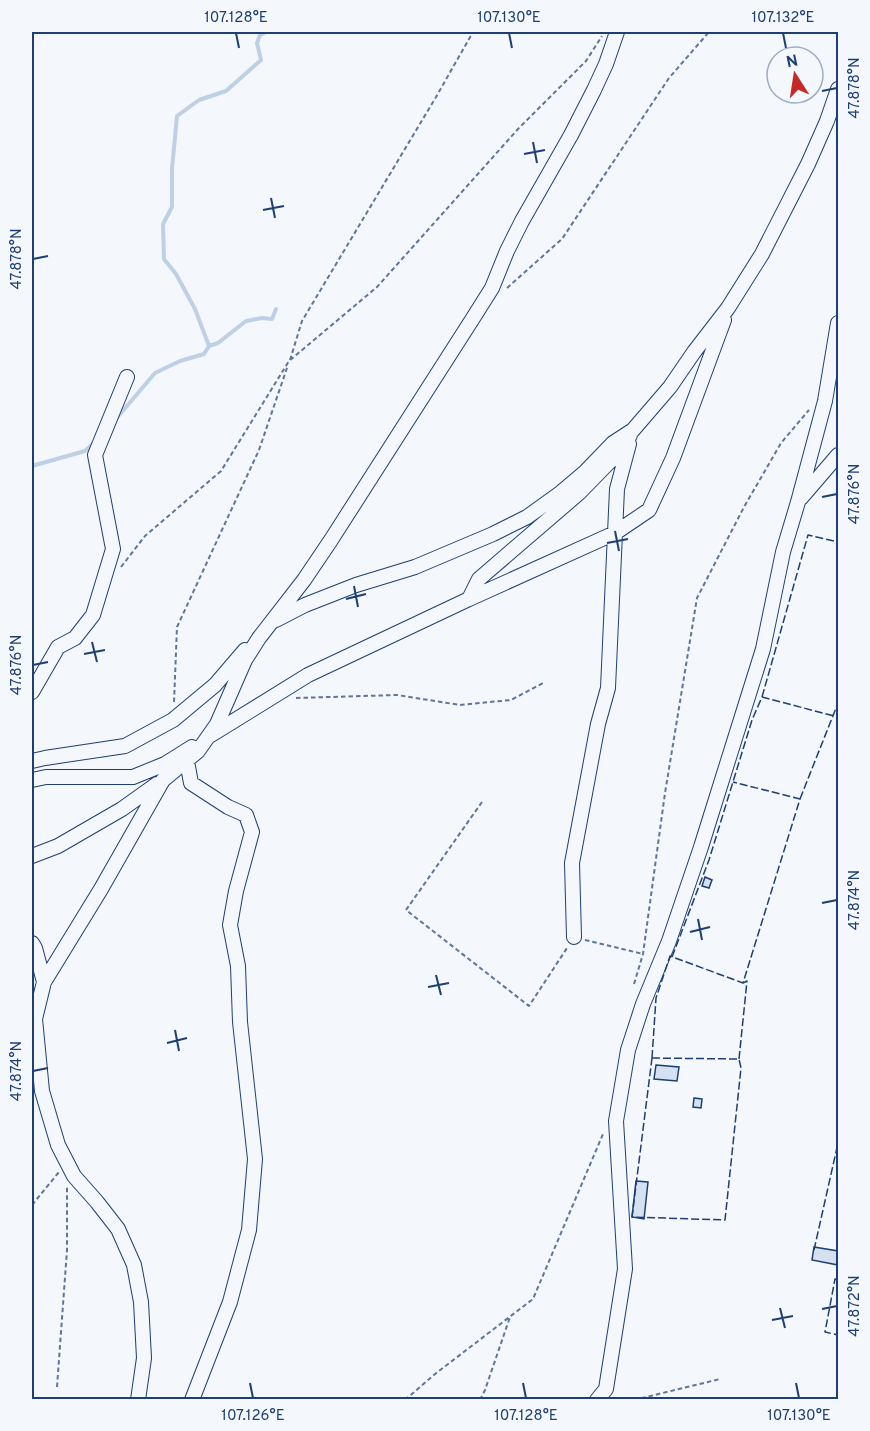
<svg xmlns="http://www.w3.org/2000/svg" width="870" height="1431" viewBox="0 0 870 1431" font-family="Overpass,sans-serif">
  <style>
    .lines { fill: none; stroke-linecap: round; stroke-linejoin: round }
    .stream { stroke: #bed0e5; stroke-width: 4 }
    .building { fill: #d5e0f0; stroke: #1d3f73; stroke-width: 1.5 }
    .minor-casing { stroke: #1d3f73; stroke-width: 16 }
    .path { stroke: #5e769c; stroke-width: 2; stroke-dasharray: 4.5 3; stroke-linecap: butt }
    .minor { stroke: #f4f7fb; stroke-width: 14 }
    .fence { stroke: #1d3f73; stroke-width: 1.5; stroke-dasharray: 8 3; stroke-linecap: butt }
    .ticks { fill: none; stroke: #1d3f73; stroke-width: 2 }
    .neatline { fill: none; stroke: #1d3f73; stroke-width: 2 }
    .ticks-label { font-size: 15px; text-anchor: middle; fill: #1d3f73 }
  </style>
  <rect width="100%" height="100%" fill="#f4f7fb"/>
  <g class="lines">
    <!-- stream -->
    <path class="stream" d="M209,346L218,343L246,321L262,318L272,319L276,309
      M115,420L155,373L180,361L204,354L209,346L195,309L176,274L164,259L163,224L172,207V169L177,116L199,100L226,91L261,60L257,43L260,35L266,32
      M32,466L85,451L96,441"/>
  </g>
  <!-- building -->
  <path class="building" d="M705,877L712,880L709,888L702,886Z
    M656,1065L679,1067L677,1081L654,1079Z
    M694,1098L702,1099L701,1108L693,1107Z
    M636,1181L648,1182L644,1219L632,1217Z
    M814,1247L838,1251V1265L812,1260Z"/>
  <g class="lines">
    <defs>
      <path id="minor" d="M801,498L838,455
        M469,599L615,533L649,510L673,458L724,320
        M276,620L305,605L356,585L415,567L493,534L527,517L559,494L585,472L613,443L633,430L670,387L694,352L728,308L762,254L808,164L827,121L838,89
        M32,692L58,647L75,638L93,615L113,549L95,455L127,377
        M211,735L308,675L469,599L479,579L579,493L618,453L630,435
        M32,761L45,758L125,746L173,720L215,685L245,650
        M187,761L191,783L228,807L246,815L252,832L236,891L230,925L238,966L240,1022L255,1159L249,1230L230,1302L192,1400
        M32,780L46,777H133L165,764L192,747
        M32,856L58,846L122,809L157,784
        M574,937L572,863L598,724L608,688L617,489L629,444
        M32,943L35,948L44,982L35,1019L42,1091L58,1145L74,1176L97,1202L118,1229L134,1265L141,1302L144,1358L138,1400
        M44,982L101,889L163,780L198,751L217,724L245,660L259,638L304,580L331,540L475,315L492,288L507,251L522,221L571,135L594,90L606,64L617,32
        M597,1400L606,1389L625,1269L616,1121L628,1050L643,1004L669,941L701,847L763,649L783,552L798,502L825,401L838,323"/>
    </defs>
    <!-- minor casing -->
    <use href="#minor" class="minor-casing"/>
    <!-- path -->
    <path class="path" d="M507,288L562,239L669,78L709,32
      M290,360L302,321L436,97L473,32
      M121,567L145,536L221,471L289,361L377,287L518,129L586,61L602,36
      M296,698L397,695L460,705L511,700L545,682
      M174,702L177,627L259,450L288,365
      M482,802L406,910L529,1006L567,948
      M585,940L643,954
      M634,984L643,954L665,793L697,598L744,507L781,443L809,410
      M32,1205L59,1172
      M57,1387L67,1250V1186
      M405,1400L435,1374L533,1299L603,1134
      M480,1400L485,1390L510,1317
      M634,1400L720,1379"/>
    <!-- minor -->
    <use href="#minor" class="minor"/>
    <!-- fence -->
    <path class="fence" d="M762,697L808,535L838,542
      M800,799L838,703
      M672,957L709,860L752,720L762,697L834,716
      M652,1058L739,1059L741,1068L725,1220L632,1217Z
      M652,1058L656,998L670,956L743,983L800,799L733,782
      M739,1059L747,981L743,983
      M814,1250L838,1143
      M838,1279H835L825,1332L838,1335
      M838,1378V1379"/>
  </g>
  <!-- ticks -->
  <path class="ticks" d="M236,33L239,48M509,33L512,48M783,33L786,48M822,91L837,88M533,142L537,163M524,154L545,150M271,198L275,218M263,210L284,206M33,259L48,256M822,497L837,494M615,531L619,551M607,543L628,539M354,586L358,607M346,599L366,594M92,642L97,662M84,654L105,650M33,665L48,662M822,903L837,900M698,919L702,940M690,932L710,927M436,975L441,995M428,987L449,983M175,1030L179,1051M167,1043L187,1038M33,1071L48,1068M780,1308L785,1328M822,1309L837,1306M772,1320L793,1316M250,1383L253,1398M523,1383L526,1398M796,1383L799,1398"/>
  <!-- border -->
  <rect width="870" height="1431" fill="none" stroke="#f4f7fb" stroke-width="66"/>
  <!-- north arrow -->
  <g transform="translate(795 75) rotate(348)"><circle r="28" fill="#f4f7fb" stroke="#9eadc5" stroke-width="1.5"/>
  <path d="M0-4.5L10 22L0 15L-10 22Z" fill="#c62828"/>
  <text y="-9" font-size="16" font-weight="bold" text-anchor="middle" fill="#1d3f73">N</text>
  </g>
  <rect x="33" y="33" width="804" height="1365" class="neatline"/>
  <g class="ticks-label">
    <text x="236" y="22">107.128°E</text>
    <text x="509" y="22">107.130°E</text>
    <text x="783" y="22">107.132°E</text>
    <text transform="translate(854 88) rotate(-90)" y="5">47.878°N</text>
    <text transform="translate(16 259) rotate(-90)" y="5">47.878°N</text>
    <text transform="translate(854 494) rotate(-90)" y="5">47.876°N</text>
    <text transform="translate(16 665) rotate(-90)" y="5">47.876°N</text>
    <text transform="translate(854 900) rotate(-90)" y="5">47.874°N</text>
    <text transform="translate(16 1071) rotate(-90)" y="5">47.874°N</text>
    <text transform="translate(854 1306) rotate(-90)" y="5">47.872°N</text>
    <text x="253" y="1420">107.126°E</text>
    <text x="526" y="1420">107.128°E</text>
    <text x="799" y="1420">107.130°E</text>
  </g>
</svg>
